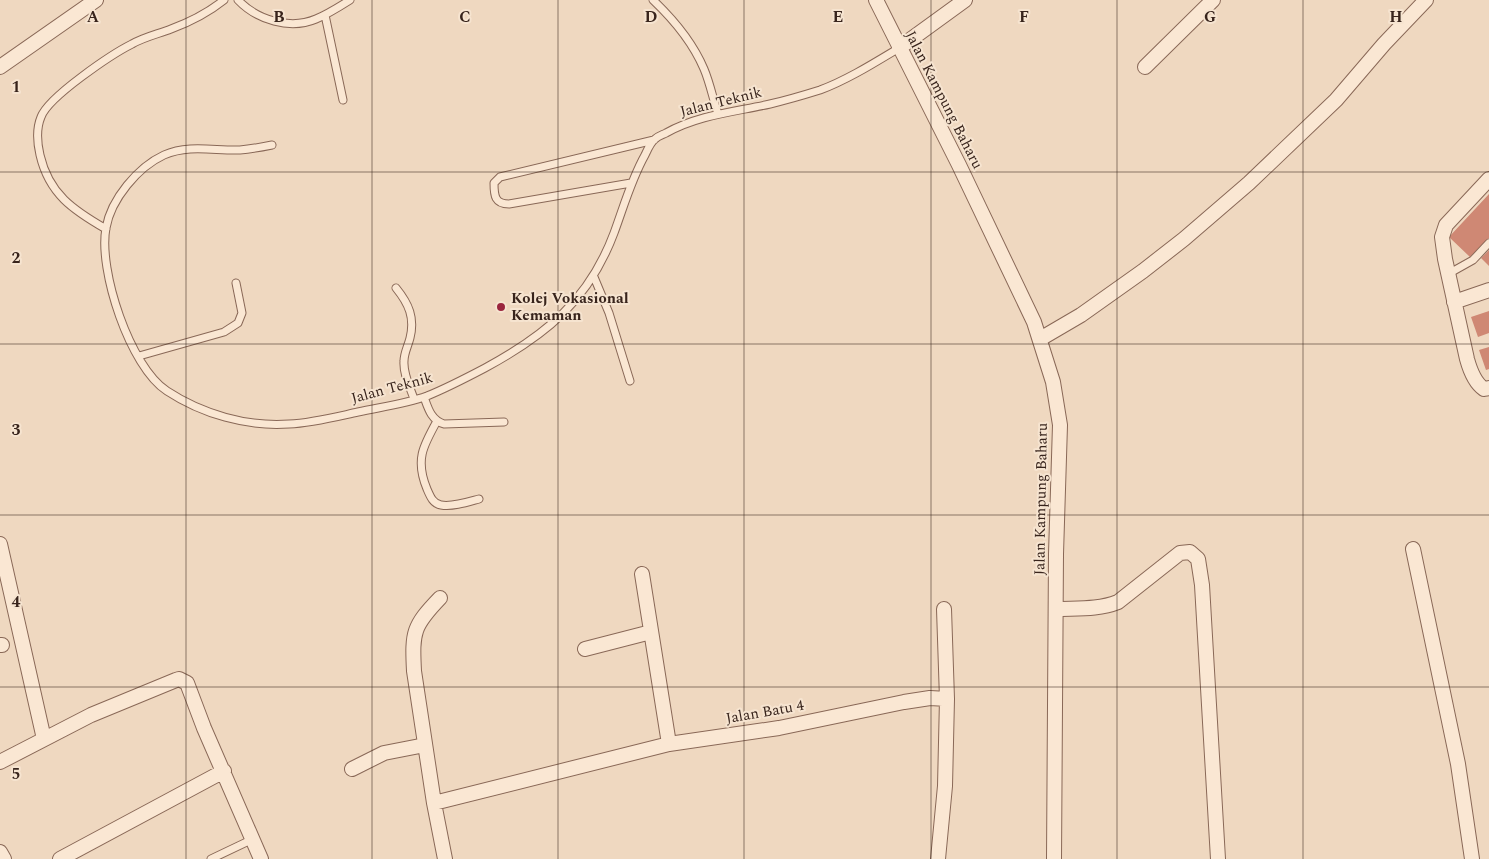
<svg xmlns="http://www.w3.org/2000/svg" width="1489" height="859" viewBox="0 0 1489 859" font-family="Spectral,serif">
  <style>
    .building { fill: #cf8874 }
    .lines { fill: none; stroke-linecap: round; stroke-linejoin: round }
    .service-casing { stroke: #896857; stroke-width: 9 }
    .minor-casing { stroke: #896857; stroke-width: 16 }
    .service { stroke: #fae7d3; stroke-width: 7 }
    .minor { stroke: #fae7d3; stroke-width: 14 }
    .grid { fill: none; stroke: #38241c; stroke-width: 1; stroke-opacity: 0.55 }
    .poi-dot { fill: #9a253d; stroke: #f6e4d0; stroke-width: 2 }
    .labels { text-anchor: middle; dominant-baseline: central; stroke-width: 4; stroke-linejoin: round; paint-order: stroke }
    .street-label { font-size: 15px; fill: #38241c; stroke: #f6e4d0 }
    .poi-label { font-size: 15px; font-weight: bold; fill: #38241c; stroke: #f6e4d0; text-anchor: start }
    .grid-label { font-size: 16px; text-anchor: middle; font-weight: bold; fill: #38241c; stroke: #f6e4d0; stroke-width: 4; stroke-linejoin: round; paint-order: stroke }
  </style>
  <rect width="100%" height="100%" fill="#efd8c0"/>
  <!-- building -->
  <path class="building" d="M1489,194V238L1470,257L1449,237Z
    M1489,250V266L1481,258Z
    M1489,311V333L1478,337L1471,317Z
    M1489,347V369L1486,370L1479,350Z"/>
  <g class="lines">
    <defs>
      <path id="service" d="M238,0C257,20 290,30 316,19C328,14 339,7 350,0
        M653,0C673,19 693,43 704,69C710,83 713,99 718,114
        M325,15L343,100
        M272,145C262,147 251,149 240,150C215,151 189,144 164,155C138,167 111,199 106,228C98,270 130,367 167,391C202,414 247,427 289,424C312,423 335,417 358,412C381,407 405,404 427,396C447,388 466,378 485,368C546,335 589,300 614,233C624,206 631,180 645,155C647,151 650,143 655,139C658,136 662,135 666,133C698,115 734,112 770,104C787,100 804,95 820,90C847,80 874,63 899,48
        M631,183L509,204C495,204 494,196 494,183L500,177L654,140
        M106,229C73,210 49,194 40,155C37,142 36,129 41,117C48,97 112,54 132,44C144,37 158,34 171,29C190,22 209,12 224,0
        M1448,274L1473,260L1489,243
        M594,277L609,313L630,381
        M396,288C409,304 415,318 410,338C408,346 404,353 404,361C403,374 410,387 414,399
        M139,356L224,332L238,323L242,313L236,283
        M424,397C428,408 431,420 444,424L504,422
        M437,421C423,446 415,460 427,489C430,496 433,504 441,505C453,507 468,502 479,499
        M211,859L253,839"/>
      <path id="minor" d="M876,0L959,165L1034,322L1053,382L1060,425L1056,554L1054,859
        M899,48L965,0
        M0,67L96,0
        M1145,67L1213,0
        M1489,179L1446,225L1442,237L1445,259L1467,359C1470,370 1475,383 1484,389L1489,388
        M1454,302L1489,290
        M1040,339L1081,315L1143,271L1184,239L1249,183L1336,100L1384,44L1426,0
        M0,544L44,739
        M1413,549L1458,764L1472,859
        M642,574L669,744
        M440,598C413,626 412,632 414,671L434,803L445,859
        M944,609L947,699
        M1056,609C1077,608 1098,610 1118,602L1180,553L1190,552L1198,559L1202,585L1218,859
        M0,645H2
        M585,649L651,632
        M0,762L91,715L176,680L179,679L187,683L204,728L261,859
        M352,769L384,753L425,745
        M434,803L669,744L779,728L904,702L930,698L947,699L945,786L938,859
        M0,852L4,859
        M60,859L224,771"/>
    </defs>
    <!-- service casing -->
    <use href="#service" class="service-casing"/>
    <!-- minor casing -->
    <use href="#minor" class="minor-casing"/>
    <!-- service -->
    <use href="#service" class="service"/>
    <!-- minor -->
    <use href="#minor" class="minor"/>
  </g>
  <!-- grid -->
  <path class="grid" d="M186,0V859M372,0V859M558,0V859M744,0V859M931,0V859M1117,0V859M1303,0V859M0,172H1489M0,344H1489M0,515H1489M0,687H1489"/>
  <!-- markers -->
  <circle class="poi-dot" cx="501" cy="307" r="5"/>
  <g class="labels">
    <!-- street labels -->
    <g class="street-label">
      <text transform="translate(944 100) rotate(63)">Jalan Kampung Baharu</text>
      <text transform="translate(721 102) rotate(-14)">Jalan Teknik</text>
      <text transform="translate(392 388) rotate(-15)">Jalan Teknik</text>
      <text transform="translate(1041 499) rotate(-89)">Jalan Kampung Baharu</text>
      <text transform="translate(765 712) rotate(-10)">Jalan Batu 4</text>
    </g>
    <!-- poi labels -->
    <g class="poi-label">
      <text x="511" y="298">Kolej Vokasional<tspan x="511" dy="17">Kemaman</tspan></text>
    </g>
  </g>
  <g class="grid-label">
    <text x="93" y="22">A</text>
    <text x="279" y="22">B</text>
    <text x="465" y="22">C</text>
    <text x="651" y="22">D</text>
    <text x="838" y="22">E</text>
    <text x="1024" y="22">F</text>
    <text x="1210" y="22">G</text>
    <text x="1396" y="22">H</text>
    <text x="16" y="92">1</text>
    <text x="16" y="263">2</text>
    <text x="16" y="435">3</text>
    <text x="16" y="607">4</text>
    <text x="16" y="779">5</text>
  </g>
</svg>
